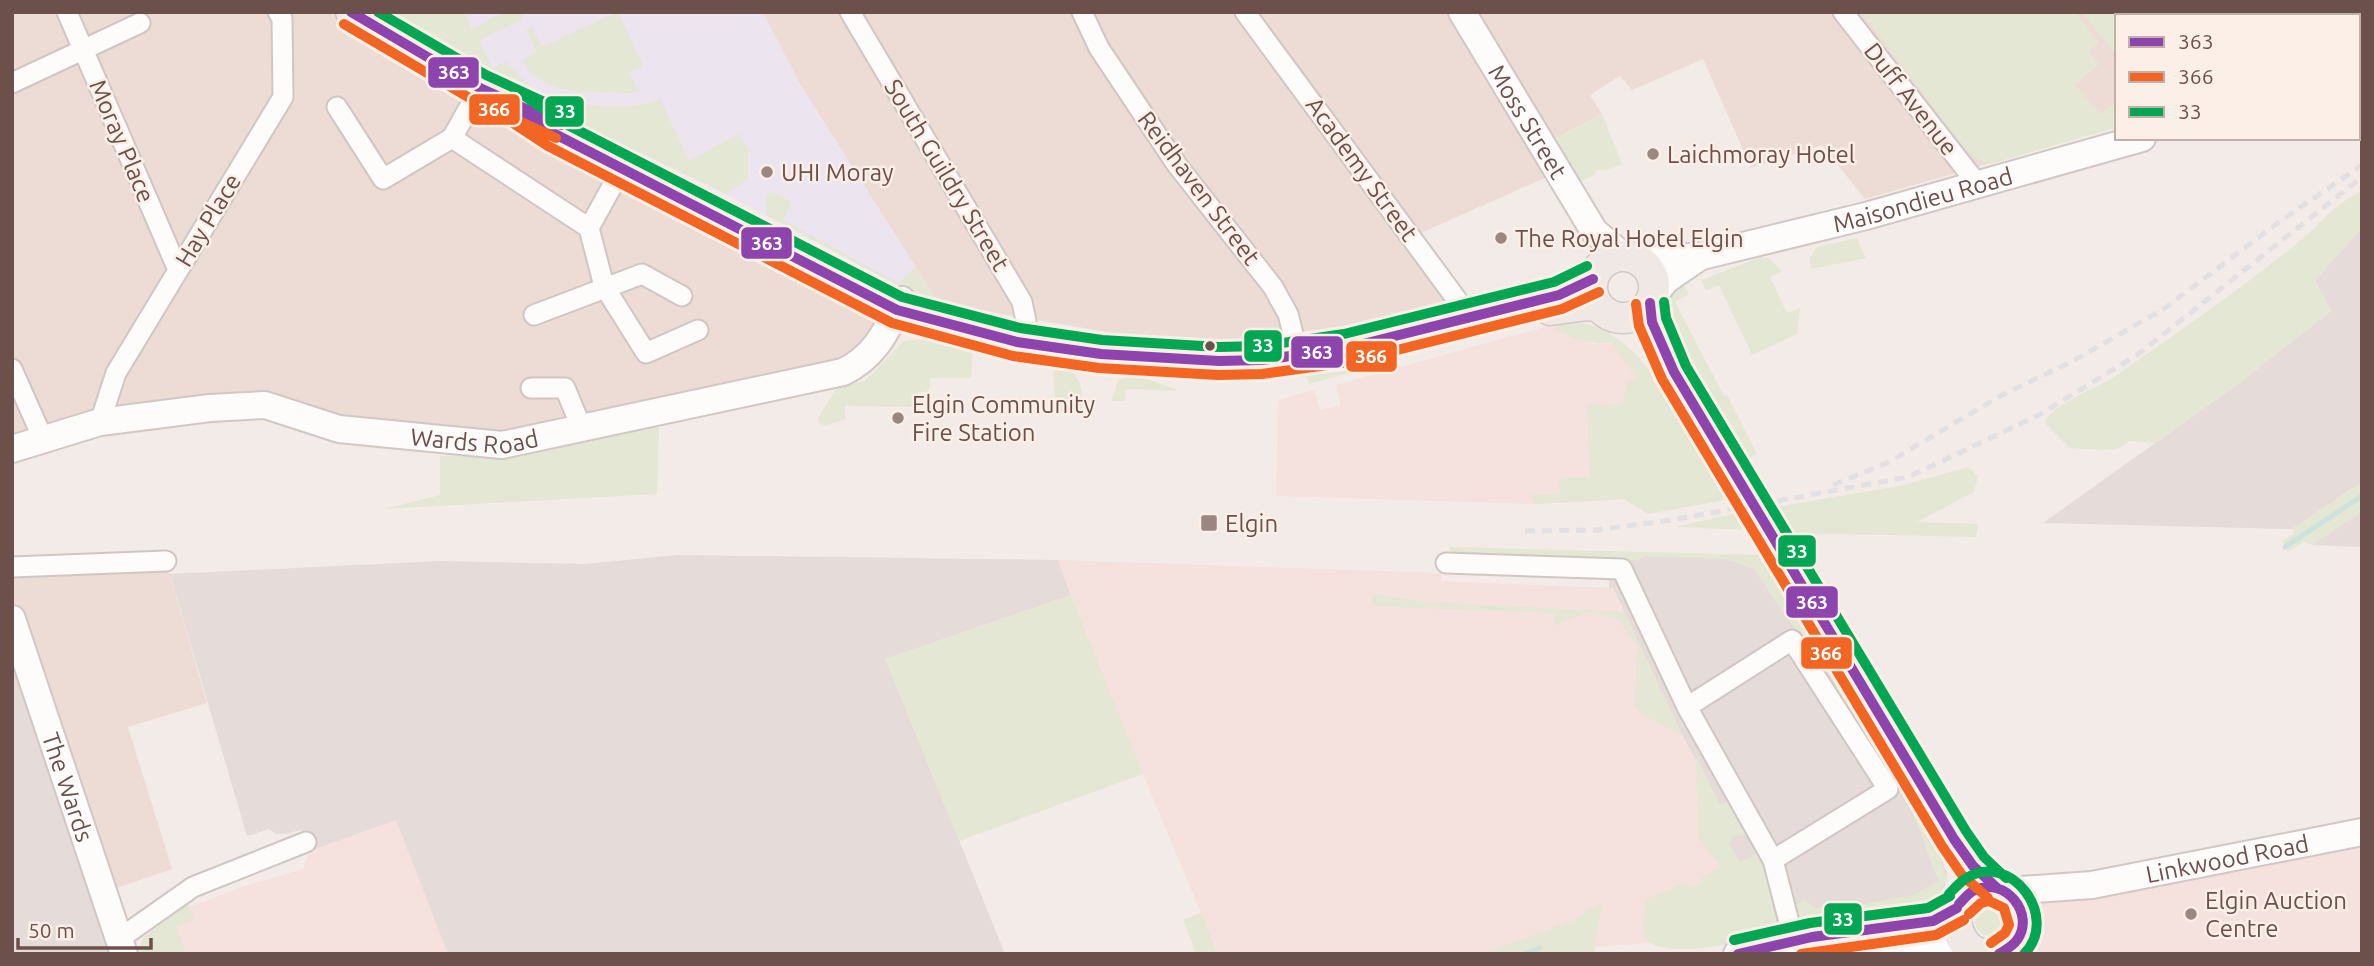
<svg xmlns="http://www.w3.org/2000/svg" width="2374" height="966" viewBox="0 0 2374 966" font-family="Ubuntu,sans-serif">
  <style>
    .residential { fill: #ecdcd5 }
    .commercial { fill: #f5e1de }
    .industrial { fill: #e5dbd8 }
    .education { fill: #ece4ee }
    .green { fill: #e4e7d3 }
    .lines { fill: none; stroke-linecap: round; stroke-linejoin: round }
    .stream { stroke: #cbe2df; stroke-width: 5 }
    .street-casing { stroke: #d0c6c3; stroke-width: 23 }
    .secondary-casing { stroke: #d2c7c4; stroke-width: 30 }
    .primary-casing { stroke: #d2c8c5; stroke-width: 33 }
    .street { stroke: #fdfcfb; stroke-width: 19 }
    .secondary { stroke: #fdfcfb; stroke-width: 26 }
    .primary { stroke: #f0e8e4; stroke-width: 30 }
    .rail { stroke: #e2e0e2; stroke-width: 5; stroke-dasharray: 10 7; stroke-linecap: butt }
    .primary-bridge-casing { stroke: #d2c8c5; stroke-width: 33; stroke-linecap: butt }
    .primary-bridge { stroke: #f0e8e4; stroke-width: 30 }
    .bus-1-casing { stroke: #fcefe7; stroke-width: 16 }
    .bus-2-casing { stroke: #fcefe7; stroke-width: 16 }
    .bus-3-casing { stroke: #fcefe7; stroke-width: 16 }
    .bus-1 { stroke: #8e44ad; stroke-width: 10 }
    .bus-2 { stroke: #f26522; stroke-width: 10 }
    .bus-3 { stroke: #00a651; stroke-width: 10 }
    .poi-dot { fill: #9b8682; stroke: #fcefe7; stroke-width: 2.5 }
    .bus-dot { fill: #6c504c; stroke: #fcefe7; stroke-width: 2.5 }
    .labels { text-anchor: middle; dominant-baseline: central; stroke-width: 5; stroke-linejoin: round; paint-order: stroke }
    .street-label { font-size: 24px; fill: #6c504c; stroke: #fcefe7 }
    .poi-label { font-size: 24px; fill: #6c504c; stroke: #fcefe7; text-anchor: start }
    .line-badge { stroke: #fcefe7; stroke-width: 2.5 }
    .badge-label { font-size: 19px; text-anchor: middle; font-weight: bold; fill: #fff }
  </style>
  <rect width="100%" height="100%" fill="#f3ebe7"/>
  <!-- residential -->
  <path class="residential" d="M12,12H351L902,300L861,364L502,445L265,405L12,449Z
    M763,12H2362V34L2358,35V16H2117V127L1865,199L1822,145L1751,168L1703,59L1632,90L1620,76L1590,95L1602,114L1534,150L1547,177L1405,240L1451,305L1326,339L1271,335L1237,342H1190L1130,336L927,301L934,296L798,81Z
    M166,561L207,703L128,727L172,869L114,889L12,613V567Z"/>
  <!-- commercial -->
  <path class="commercial" d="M1555,324L1593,344L1612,343L1636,378L1624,499L1535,504L1276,496L1278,400L1314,390L1320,410L1341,405L1336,385Z
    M1058,560L1441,573V581L1613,588L1682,735L1696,756L1760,938L1692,949L1650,943L1596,947L1593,954H1218L1117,712Z
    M397,820L448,954H141L139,948L144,937L188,904L190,907L245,886L303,869L310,851Z
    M2362,832V954H1999L2021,908L2092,885Z"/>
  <!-- industrial -->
  <path class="industrial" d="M2362,228V482L2292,529L2043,523L2238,384L2331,311L2315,280Z
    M2362,511V547L2312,545Z
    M678,555L1058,560L1071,595L886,659L1005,954H448L396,820L310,851L301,830L285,834H276L269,829L247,836L170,574L440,561L584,564Z
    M1644,556L1767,560L1933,839L1947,873L1945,886L1934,900L1919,907L1760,938L1715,855L1720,805L1682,735L1613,588H1609L1608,559L1637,560Z
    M12,619L124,954H12Z"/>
  <!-- education -->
  <path class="education" d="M374,12H763L798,81L934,296L927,301L726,194L490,81Z"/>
  <!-- green -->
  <path class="green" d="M374,12H464L472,29L505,12H523L522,20L479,40L492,68L506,62C515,71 523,81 534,88C567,106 625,114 660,99L689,161L739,134L748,150V179L726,194L487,79Z
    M618,12L643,66L629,72L638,91L632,93C597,92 541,98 522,60L537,52L526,30L532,27L542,47Z
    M1861,12H2075L2099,43L2089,51L2099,64L2075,85L2101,114L2117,101V127L1991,164L1979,160L1963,146Z
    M2082,12H2117V56Z
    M1602,114L1622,164L1607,170H1596L1594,175L1579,182L1554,140Z
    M770,191L792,202L783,220L898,283L916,267L934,296L927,301L767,215L766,197Z
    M2362,191V228L2315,280L2331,311L2238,384L2155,443L2130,441L2118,449L2102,450L2070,448L2045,423C2049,406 2099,387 2114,377C2177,333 2241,289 2300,241C2325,221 2331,206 2362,191Z
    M1857,238L1866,258L1811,269L1810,258L1817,247Z
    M1761,257L1770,259L1782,272L1770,277L1787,313L1800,308L1797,334L1752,355L1719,285L1706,291L1701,280Z
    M1684,285L1689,294L1675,302L1724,396L1727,395L1757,454L1746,459L1670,332C1666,313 1664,296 1684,285Z
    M1582,323C1645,332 1699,446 1730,499L1648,514L1624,499L1535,504L1531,495L1560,494L1559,478L1590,477L1587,405L1622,404L1627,385L1636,378L1612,343C1590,344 1575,340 1556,330L1555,324Z
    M926,339L973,348L971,378H930L929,392H918V407L845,406V419L825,426L819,423L818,418L838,386L865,381L904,341Z
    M1378,361L1385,363L1309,384L1305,374Z
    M1059,366C1084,374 1082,389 1082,412L1056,411L1053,373Z
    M1136,375L1179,391L1126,389L1125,401H1111L1118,380Z
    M659,423L657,494L384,509L440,495V456L494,455Z
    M1969,467L1978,476L1974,492L1917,522L1978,524L1976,537L1793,533L1776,507L1899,486Z
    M2362,482V511L2312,545L2304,542L2288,552L2282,541L2294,534L2292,529Z
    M1738,513L1749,530L1675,527Z
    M1450,547L1764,555L1833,671L1826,676L1754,569L1725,559L1644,556L1637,560L1450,554Z
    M1372,594L1427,602L1624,612L1682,735L1645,716L1635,707L1637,645L1618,619L1587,612L1554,626V613L1372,606Z
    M1071,595L1143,774L959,841L885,659Z
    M1840,683L1933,839L1947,879L1934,900L1919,907L1808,928L1800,923L1795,905L1805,900L1815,908H1841L1914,895L1938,881L1910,805L1833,688Z
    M1696,756L1720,804L1727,801L1747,835L1733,836L1729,844L1740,862L1757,854L1765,872L1777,922L1774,928H1769L1758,935L1760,938C1737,942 1660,961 1646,938C1640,927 1645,911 1646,899L1686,883L1689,888L1703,882L1702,877L1721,868L1698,836Z
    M1602,902L1593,954H1482L1572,921Z
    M188,904L194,919L176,927L185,950L177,954H141L139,948L144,937Z
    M1975 921a15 15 0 1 1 30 0a15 15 0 1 1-30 0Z
    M1201,913L1218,954H1196L1183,920Z"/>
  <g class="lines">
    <!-- stream -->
    <path class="stream" d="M2285,547L2362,496
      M1525,954L1540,948"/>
    <defs>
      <path id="street" d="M67,12L178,270
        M850,12L1022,302L1026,321L1025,343
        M1082,12L1099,48L1177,165L1273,287L1288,314L1301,365
        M1245,12L1463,308L1472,326
        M1843,12L1979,186
        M2312,12L2314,16
        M12,83L140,23
        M337,107L383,179L452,138L470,106
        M452,138L589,228L626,161
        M589,228L604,286L646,353L698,330
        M534,315L642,274L682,296
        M12,369L44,441
        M531,388H565L582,429
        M100,422L116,373L283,97L282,18L278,12
        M1446,563L1622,569L1687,707L1773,860L1797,953
        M12,567L166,561
        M1687,707L1792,640L1888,789L1773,860
        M119,939L193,887L306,842"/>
      <g id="secondary">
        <path id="s1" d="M1462,12L1594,231L1623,256"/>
        <path d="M2358,54L2362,52"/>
        <path id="s2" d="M1641,261L1702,256L1866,216L2142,138"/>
        <path d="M1654,295L1666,280L1698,258"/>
        <path id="s3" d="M12,449L100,422L210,408L265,405L339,429L502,445L843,372C876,356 886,331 902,300"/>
        <path id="s4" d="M12,619L124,954"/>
        <path id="s5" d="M2006,891L2092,885L2362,832"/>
        <path d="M1737,954L1812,937L1918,924L1933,921L1957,908"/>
        <path d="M1830,954C1880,943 1923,940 1973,951"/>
      </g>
      <path id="primary" d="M351,12L428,60L534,114
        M515,107L555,134L621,169L897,310L1017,342L1101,354H1141L1219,361L1262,360L1347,348L1410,333L1559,295L1593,279
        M1592 287a31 31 0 1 1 62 0a31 31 0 1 1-62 0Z
        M1650,303C1655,361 1701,417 1730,466
        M1550,310L1587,305L1598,306
        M1800,579L1954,839L1973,866L1997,888
        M1980,954C1946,941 1948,886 1989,886C2030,887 2033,939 1999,954"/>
    </defs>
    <!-- street casing -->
    <use href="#street" class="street-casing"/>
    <!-- secondary casing -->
    <use href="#secondary" class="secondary-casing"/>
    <!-- primary casing -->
    <use href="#primary" class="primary-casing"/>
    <!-- street -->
    <use href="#street" class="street"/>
    <!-- secondary -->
    <use href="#secondary" class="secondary"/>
    <!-- primary -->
    <use href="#primary" class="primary"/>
    <!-- rail -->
    <path class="rail" d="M1833,485L1889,462L2002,395L2073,361L2165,308L2279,222L2362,165
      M1525,531L1596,530L1672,520L1908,477L2039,415L2137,355L2362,177"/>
    <defs>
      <path id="primary-bridge" d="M1730,466L1800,579"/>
    </defs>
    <!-- primary-bridge casing -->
    <use href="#primary-bridge" class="primary-bridge-casing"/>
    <!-- primary-bridge -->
    <use href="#primary-bridge" class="primary-bridge"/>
    <defs>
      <path id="bus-1" d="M351,12L480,88L561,125
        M515,107L555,134L897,310L1017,342L1101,354L1219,361L1262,360L1347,348L1559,295L1593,279
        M1650,303L1652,322L1674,372L1954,839L1973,866L1997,888
        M1959,904C1964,899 1969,892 1975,890C2005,876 2036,914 2017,940C2013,946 2005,950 1999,954
        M1738,954L1812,937L1933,921L1957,908"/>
      <path id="bus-2" d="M344,24L473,100L556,138
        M507,119L548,146L892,323L1013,356L1099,368L1218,375L1262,374L1349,362L1562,309L1599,292
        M1636,304L1639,326L1662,379L1942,846L1962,875L1988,898
        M1969,914L1981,903L1989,901L2004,908L2009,925L2005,933L1991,943
        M1801,954L1936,935L1964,920"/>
      <path id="bus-3" d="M378,12L486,75L566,112
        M523,95L562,122L902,297L1020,328L1102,340L1219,347L1261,346L1344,334L1554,282L1587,266
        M1664,302L1666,318L1686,366L1966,831L1984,857L2006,878
        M1949,894C1954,889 1959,883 1965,879C2010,849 2061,917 2024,954
        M1734,940L1810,923L1928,908L1950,896"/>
    </defs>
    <!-- bus-1 casing -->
    <use href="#bus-1" class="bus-1-casing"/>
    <!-- bus-2 casing -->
    <use href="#bus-2" class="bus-2-casing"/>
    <!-- bus-3 casing -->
    <use href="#bus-3" class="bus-3-casing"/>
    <!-- bus-1 -->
    <use href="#bus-1" class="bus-1"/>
    <!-- bus-2 -->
    <use href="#bus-2" class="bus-2"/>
    <!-- bus-3 -->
    <use href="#bus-3" class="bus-3"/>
  </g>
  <!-- markers -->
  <g class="poi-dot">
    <circle cx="1653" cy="154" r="7"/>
    <circle cx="767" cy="172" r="7"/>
    <circle cx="1501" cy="238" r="7"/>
    <circle cx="898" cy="418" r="7"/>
    <rect x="1200" y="514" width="18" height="18" rx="3.5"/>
    <circle cx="2191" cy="914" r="7"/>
  </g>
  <circle class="bus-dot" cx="1210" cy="346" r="6"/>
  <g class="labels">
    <!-- street labels -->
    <g class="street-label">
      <text transform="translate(1911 99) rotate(52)">Duff Avenue</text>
      <text stroke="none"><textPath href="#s1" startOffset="128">Moss Street</textPath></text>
      <text transform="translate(122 141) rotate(67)">Moray Place</text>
      <text transform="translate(1362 169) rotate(54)">Academy Street</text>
      <text transform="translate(947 175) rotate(59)">South Guildry Street</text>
      <text transform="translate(1199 188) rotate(53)">Reidhaven Street</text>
      <text stroke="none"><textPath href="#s2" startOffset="289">Maisondieu Road</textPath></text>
      <text transform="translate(208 220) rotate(-59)">Hay Place</text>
      <text stroke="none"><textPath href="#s3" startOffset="472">Wards Road</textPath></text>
      <text stroke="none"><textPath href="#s4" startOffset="177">The Wards</textPath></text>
      <text stroke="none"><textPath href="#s5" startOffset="224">Linkwood Road</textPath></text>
    </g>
    <!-- poi labels -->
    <g class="poi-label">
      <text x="1667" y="154">Laichmoray Hotel</text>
      <text x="781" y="172">UHI Moray</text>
      <text x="1515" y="238">The Royal Hotel Elgin</text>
      <text x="912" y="404">Elgin Community<tspan x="912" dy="28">Fire Station</tspan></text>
      <text x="1225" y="523">Elgin</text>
      <text x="2205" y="900">Elgin Auction<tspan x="2205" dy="28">Centre</tspan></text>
    </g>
  </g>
  <g class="line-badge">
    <rect x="427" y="56" width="53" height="33" rx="7" fill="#8e44ad"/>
    <rect x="468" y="93" width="53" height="33" rx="7" fill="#f26522"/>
    <rect x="544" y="95" width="41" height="33" rx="7" fill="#00a651"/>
    <rect x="740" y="226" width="53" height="34" rx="7" fill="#8e44ad"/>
    <rect x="1243" y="329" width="40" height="34" rx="7" fill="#00a651"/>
    <rect x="1290" y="335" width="54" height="34" rx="7" fill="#8e44ad"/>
    <rect x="1345" y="340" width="53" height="33" rx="7" fill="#f26522"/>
    <rect x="1777" y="534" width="40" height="34" rx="7" fill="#00a651"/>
    <rect x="1785" y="585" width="54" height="34" rx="7" fill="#8e44ad"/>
    <rect x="1800" y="636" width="53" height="34" rx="7" fill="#f26522"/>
    <rect x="1823" y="902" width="40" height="34" rx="7" fill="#00a651"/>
  </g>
  <g class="badge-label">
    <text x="454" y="79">363</text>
    <text x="494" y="116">366</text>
    <text x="565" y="118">33</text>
    <text x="767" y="250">363</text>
    <text x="1263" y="352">33</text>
    <text x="1317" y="359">363</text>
    <text x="1371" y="363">366</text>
    <text x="1797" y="558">33</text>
    <text x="1812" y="609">363</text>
    <text x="1826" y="660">366</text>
    <text x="1843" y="926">33</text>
  </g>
  <!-- border -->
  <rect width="2374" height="966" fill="none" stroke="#6c504c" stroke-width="28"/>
  <!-- legend -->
  <rect x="2115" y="14" width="245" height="126" fill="#fcefe7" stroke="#c2afa9" stroke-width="2"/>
  <rect x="2129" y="37" width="35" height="10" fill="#8e44ad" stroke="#c2afa9" stroke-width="2"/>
  <text x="2178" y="49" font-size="21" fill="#6c504c">363</text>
  <rect x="2129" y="72" width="35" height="10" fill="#f26522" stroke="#c2afa9" stroke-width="2"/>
  <text x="2178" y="84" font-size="21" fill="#6c504c">366</text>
  <rect x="2129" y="107" width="35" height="10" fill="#00a651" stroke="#c2afa9" stroke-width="2"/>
  <text x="2178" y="119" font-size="21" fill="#6c504c">33</text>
  <!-- scale -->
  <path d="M18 938v10h133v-10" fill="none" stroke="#6c504c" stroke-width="3.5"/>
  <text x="28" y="938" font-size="21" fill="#6c504c" stroke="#fcefe7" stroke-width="5" paint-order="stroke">50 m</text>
</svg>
